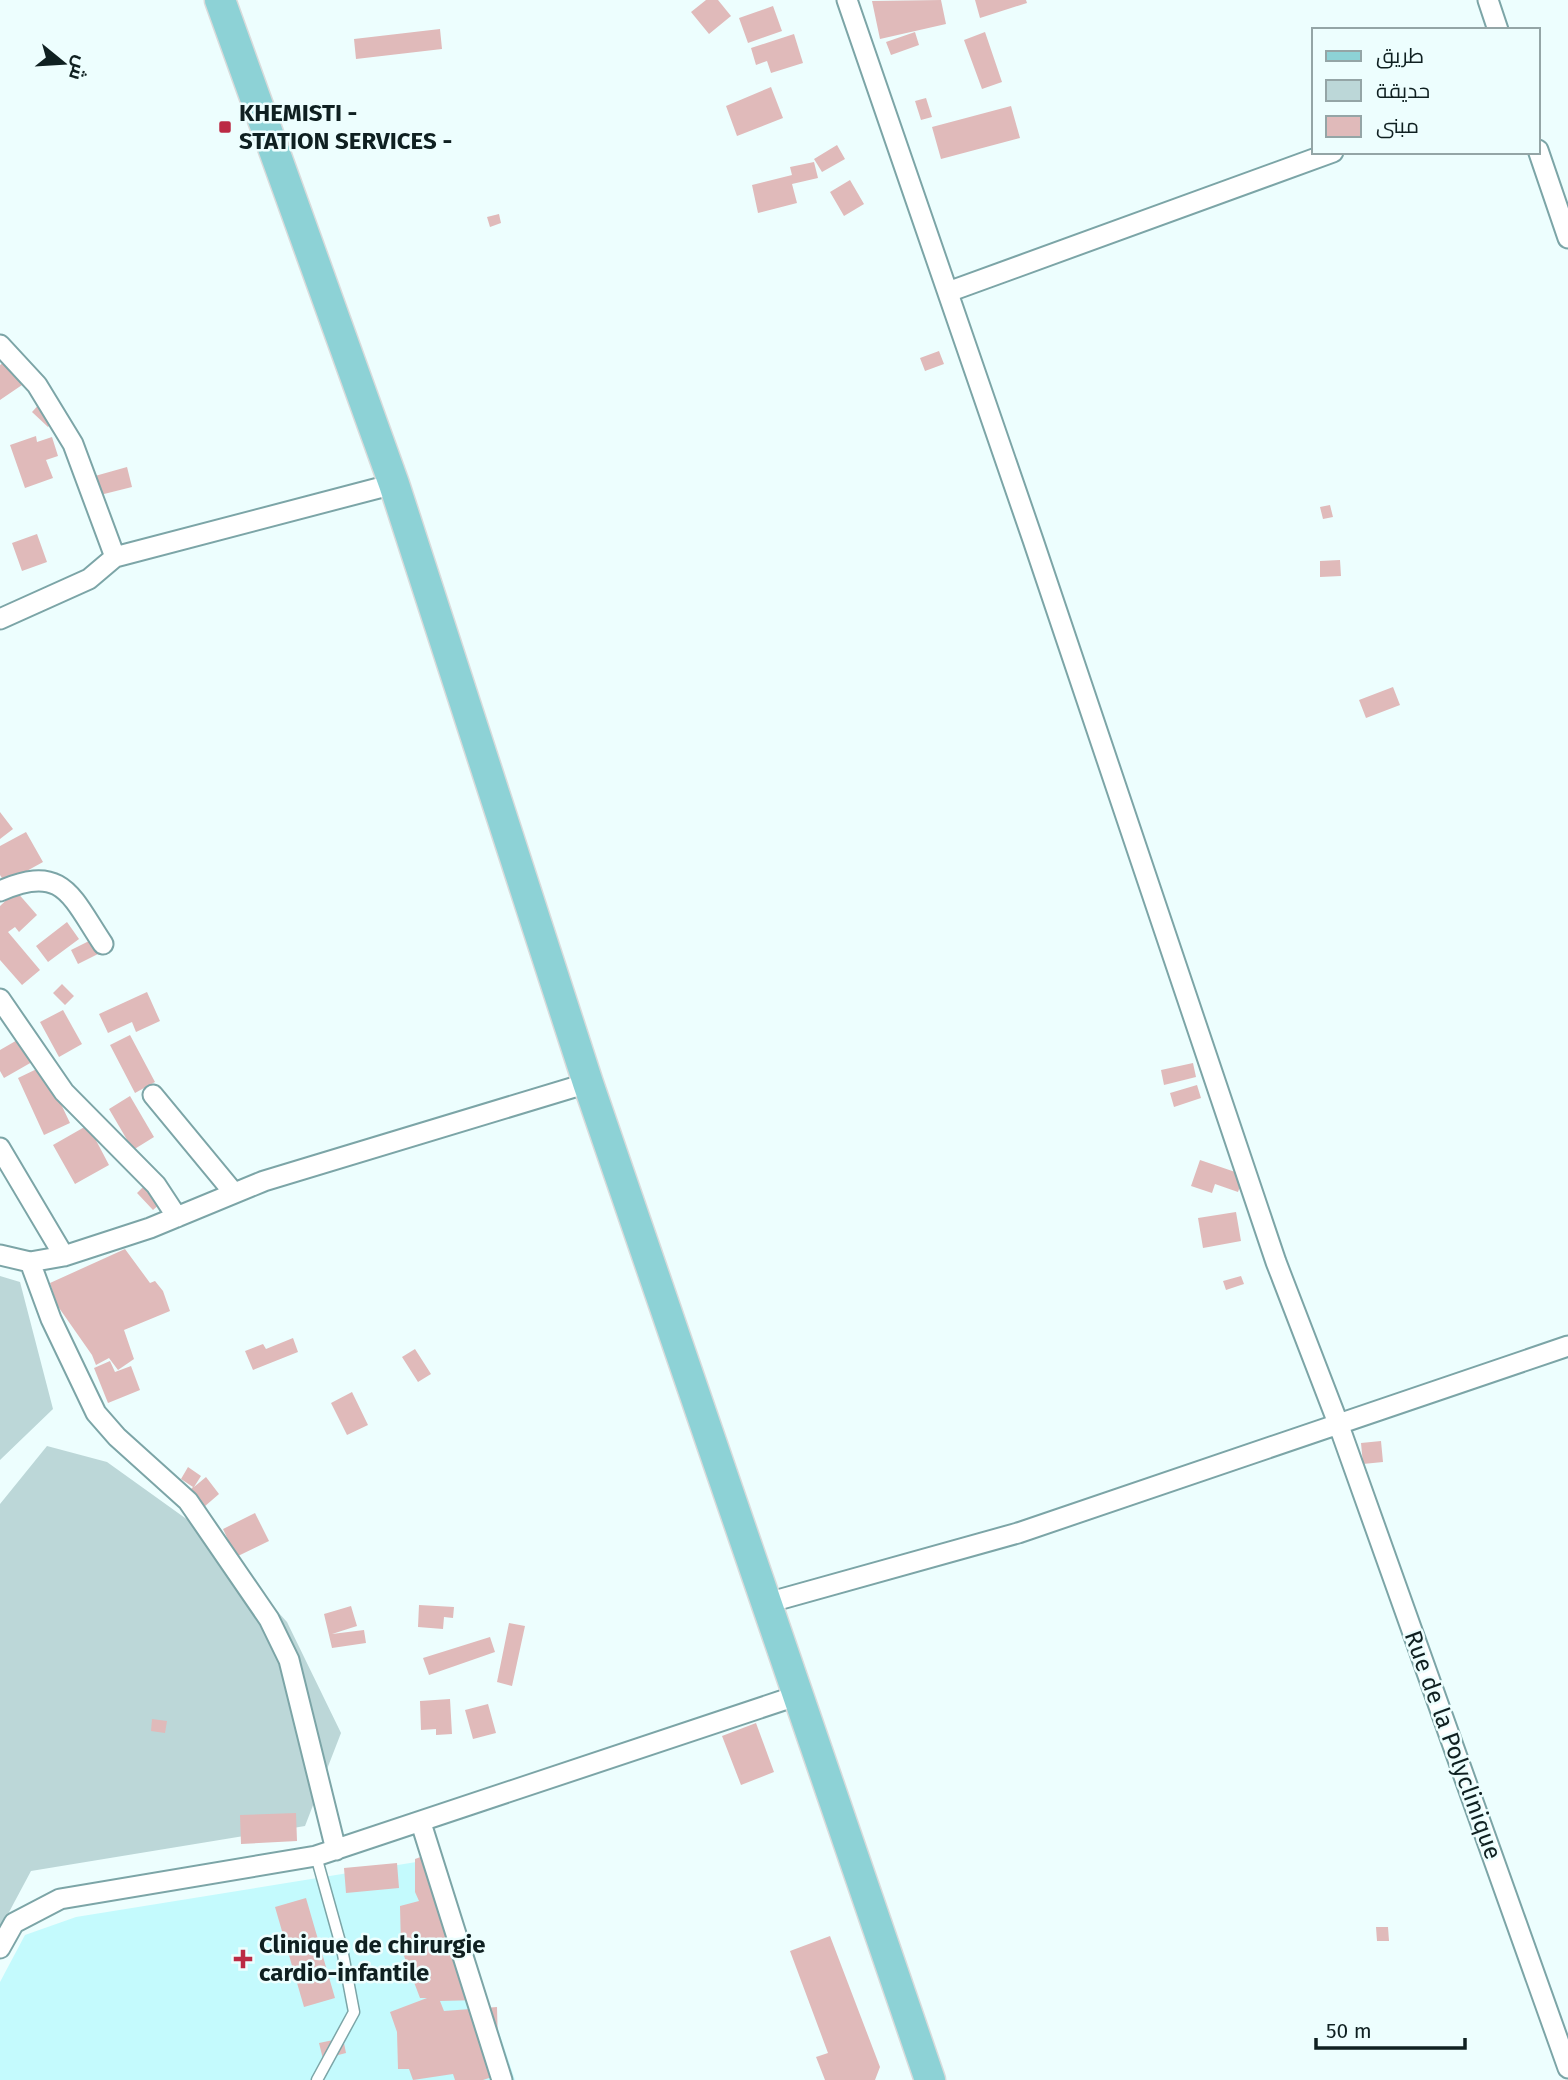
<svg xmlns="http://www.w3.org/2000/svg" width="1568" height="2080" viewBox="0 0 1568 2080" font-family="'Fira Sans',Cairo,sans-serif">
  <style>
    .built { fill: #c4fafd }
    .green { fill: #bcd7d8 }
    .building { fill: #e0baba }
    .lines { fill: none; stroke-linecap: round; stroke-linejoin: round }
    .lane-casing { stroke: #7ca5a7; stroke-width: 13 }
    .street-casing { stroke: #7ca5a7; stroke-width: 23 }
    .primary-casing { stroke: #d9dbdb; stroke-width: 33 }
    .lane { stroke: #fff; stroke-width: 10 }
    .street { stroke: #fff; stroke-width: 19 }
    .primary { stroke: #8dd2d6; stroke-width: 30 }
    .poi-dot { fill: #bb2a44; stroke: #edfefe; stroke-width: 2.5 }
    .labels { text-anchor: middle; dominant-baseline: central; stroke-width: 5; stroke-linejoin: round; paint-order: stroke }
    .poi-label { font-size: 24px; font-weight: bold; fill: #0f2021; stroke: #edfefe; text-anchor: start }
    .street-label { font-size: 24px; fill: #0f2021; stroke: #edfefe }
  </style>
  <rect width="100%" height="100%" fill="#edfefe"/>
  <!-- built -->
  <path class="built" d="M441,1858L515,2080H0V1982L25,1935L76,1917Z"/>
  <!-- green -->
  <path class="green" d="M0,1276L20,1282L53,1409L0,1460Z
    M47,1446L107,1462L206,1533L287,1622L341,1733L305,1826L31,1871L0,1929V1504Z"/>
  <!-- building -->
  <path class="building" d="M706,0H718L731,16L709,34L691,12Z
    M941,0L946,24L880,39L872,1Z
    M975,0H1026L1027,3L980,18Z
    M773,6L782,31L748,43L739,18Z
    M440,29L442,49L356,59L354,39Z
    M915,32L919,45L891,55L886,42Z
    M985,32L1002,82L982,89L964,40Z
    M794,34L803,63L771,73L767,61L756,65L751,48Z
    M771,87L783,118L737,136L726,106Z
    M926,98L932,117L921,120L915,101Z
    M1011,106L1020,138L941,159L932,127Z
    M837,145L845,159L822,172L814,159Z
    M814,162L818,178L792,184L797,203L758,213L752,185L792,175L790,167Z
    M850,180L864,204L844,216L830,192Z
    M499,214L501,223L490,227L487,217Z
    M939,351L944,364L925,371L920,358Z
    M6,361L22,385L0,400V365Z
    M44,399L60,414L48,427L32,412Z
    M36,436L37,442L52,437L58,456L46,460L53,478L25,488L10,445Z
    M127,467L132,487L100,495L95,476Z
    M1330,505L1333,517L1323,519L1320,507Z
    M37,534L47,562L22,571L12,543Z
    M1340,560L1341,576L1320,577V561Z
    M1393,687L1400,705L1366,718L1359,700Z
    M0,812L13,829L0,839Z
    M26,832L43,862L5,883L0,875V846Z
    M16,891L37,915L19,932L15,927L8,932L40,970L22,985L0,960V906Z
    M67,922L79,939L48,962L36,946Z
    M93,939L100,953L78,964L71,950Z
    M62,984L74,996L65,1005L53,993Z
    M147,992L160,1021L136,1032L132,1022L108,1033L99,1014Z
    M63,1010L82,1044L59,1057L40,1022Z
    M26,1035L39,1058L4,1078L0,1071V1050Z
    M130,1035L155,1082L135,1093L110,1045Z
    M1193,1063L1196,1077L1164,1085L1161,1070Z
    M43,1066L70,1123L44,1135L18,1078Z
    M1197,1085L1201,1098L1174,1107L1170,1093Z
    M130,1096L154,1137L133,1150L109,1109Z
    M88,1125L109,1165L75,1184L53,1145Z
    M1200,1160L1244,1175L1238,1192L1215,1184L1212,1193L1191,1186Z
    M151,1179L168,1197L153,1210L137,1193Z
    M1236,1212L1241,1241L1203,1248L1198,1218Z
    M125,1249L150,1283L155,1281L163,1291L170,1311L124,1330L134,1359L118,1370L109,1358L96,1365L92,1355L57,1305L50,1283Z
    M1241,1276L1244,1284L1226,1290L1223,1281Z
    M293,1338L298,1352L253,1370L245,1351L263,1344L266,1349Z
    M415,1349L431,1374L418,1382L402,1357Z
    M110,1361L115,1372L131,1366L140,1390L108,1403L94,1368Z
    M352,1392L368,1425L347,1435L331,1403Z
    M1381,1441L1383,1462L1363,1464L1361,1443Z
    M188,1467L201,1476L194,1487L206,1477L219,1494L204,1507L190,1490L193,1487L181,1479Z
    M255,1513L269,1541L236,1557L223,1529Z
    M419,1605L454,1607L453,1618L444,1617L443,1629L418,1627Z
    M351,1606L357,1626L332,1634L364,1630L366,1643L332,1648L324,1614Z
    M509,1623L525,1626L512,1686L497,1682Z
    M490,1637L495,1652L429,1675L423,1658Z
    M450,1699L452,1734L436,1735V1729L421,1730L420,1701Z
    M488,1704L496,1733L473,1739L465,1710Z
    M152,1719L167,1721L165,1733L151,1731Z
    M756,1723L774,1772L741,1785L722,1736Z
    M296,1813L297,1841L241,1844L240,1815Z
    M426,1855L479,2000L440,2001L444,2011L497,2007L498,2044L482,2050L492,2077L483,2080H455L453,2074L413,2080L409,2069H398L397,2032L390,2012L427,1998H420L401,1948L400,1906L419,1901L415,1892V1859Z
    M397,1863L399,1888L346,1893L344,1868Z
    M306,1898L335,1998L304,2007L275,1907Z
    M1376,1927H1388L1389,1941H1377Z
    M830,1936L880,2067L875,2080H825L816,2057L828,2053L790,1951Z
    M343,2038L346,2053L323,2059L319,2043Z"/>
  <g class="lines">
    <defs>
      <path id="lane" d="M316,1856L342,1949L354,2012L317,2080"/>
      <path id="street" d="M847,0L1033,540L1276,1262L1338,1423L1568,2068
        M1488,0L1498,30
        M1538,150L1568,238
        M948,292L1333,152
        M0,345L37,385L73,444L115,557L394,484
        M0,619L89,579L115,557
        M0,891C63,863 71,896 103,944
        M0,999L64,1092L156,1185L177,1217
        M153,1095L234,1193
        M0,1148L64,1256
        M0,1255L30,1262L64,1256L150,1228L264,1181L588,1083
        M30,1262L51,1319L96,1413L117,1437L188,1501L269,1619L289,1660L336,1850
        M767,1603L1018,1533L1568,1346
        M421,1823L502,2080
        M0,1948L14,1923L60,1899L316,1856L799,1695"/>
      <path id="primary" d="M220,0L394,484L588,1083L930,2080"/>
    </defs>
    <!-- lane casing -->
    <use href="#lane" class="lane-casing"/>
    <!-- street casing -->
    <use href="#street" class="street-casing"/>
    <!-- primary casing -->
    <use href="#primary" class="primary-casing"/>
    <!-- lane -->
    <use href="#lane" class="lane"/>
    <!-- street -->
    <use href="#street" class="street"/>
    <!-- primary -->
    <use href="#primary" class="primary"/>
  </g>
  <!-- markers -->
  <g class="poi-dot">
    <rect x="218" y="120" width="14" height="14" rx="3.5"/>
    <path d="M239.5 1948.5h7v7h7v7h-7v7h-7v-7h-7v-7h7z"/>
  </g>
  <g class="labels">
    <!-- poi labels -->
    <g class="poi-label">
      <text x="239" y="113">KHEMISTI -<tspan x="239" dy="28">STATION SERVICES -</tspan></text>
      <text x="259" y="1945">Clinique de chirurgie<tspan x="259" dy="28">cardio-infantile</tspan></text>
    </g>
    <!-- street labels -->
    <g class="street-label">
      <text transform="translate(1453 1745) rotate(70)">Rue de la Polyclinique</text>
    </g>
  </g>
  <!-- legend -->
  <rect x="1312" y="28" width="228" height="126" fill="#edfefe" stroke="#94a5a6" stroke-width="2"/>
  <rect x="1326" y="51" width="35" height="10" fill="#8dd2d6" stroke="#94a5a6" stroke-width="2"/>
  <text x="1376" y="63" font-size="21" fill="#0f2021">طريق</text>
  <rect x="1326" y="80" width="35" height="21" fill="#bcd7d8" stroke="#94a5a6" stroke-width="2"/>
  <text x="1376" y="98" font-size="21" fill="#0f2021">حديقة</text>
  <rect x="1326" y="116" width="35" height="21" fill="#e0baba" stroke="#94a5a6" stroke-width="2"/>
  <text x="1376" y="133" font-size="21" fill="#0f2021">مبنى</text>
  <!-- north arrow -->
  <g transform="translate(63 63) rotate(108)" stroke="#edfefe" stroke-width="5" paint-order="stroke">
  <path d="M0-5L12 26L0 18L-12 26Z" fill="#0f2021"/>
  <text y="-10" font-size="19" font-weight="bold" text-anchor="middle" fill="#0f2021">ش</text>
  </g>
  <!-- scale -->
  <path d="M1316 2038v10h149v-10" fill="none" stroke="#0f2021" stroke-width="3.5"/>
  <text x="1326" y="2038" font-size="21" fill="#0f2021" stroke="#edfefe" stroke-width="5" paint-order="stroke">50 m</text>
</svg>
